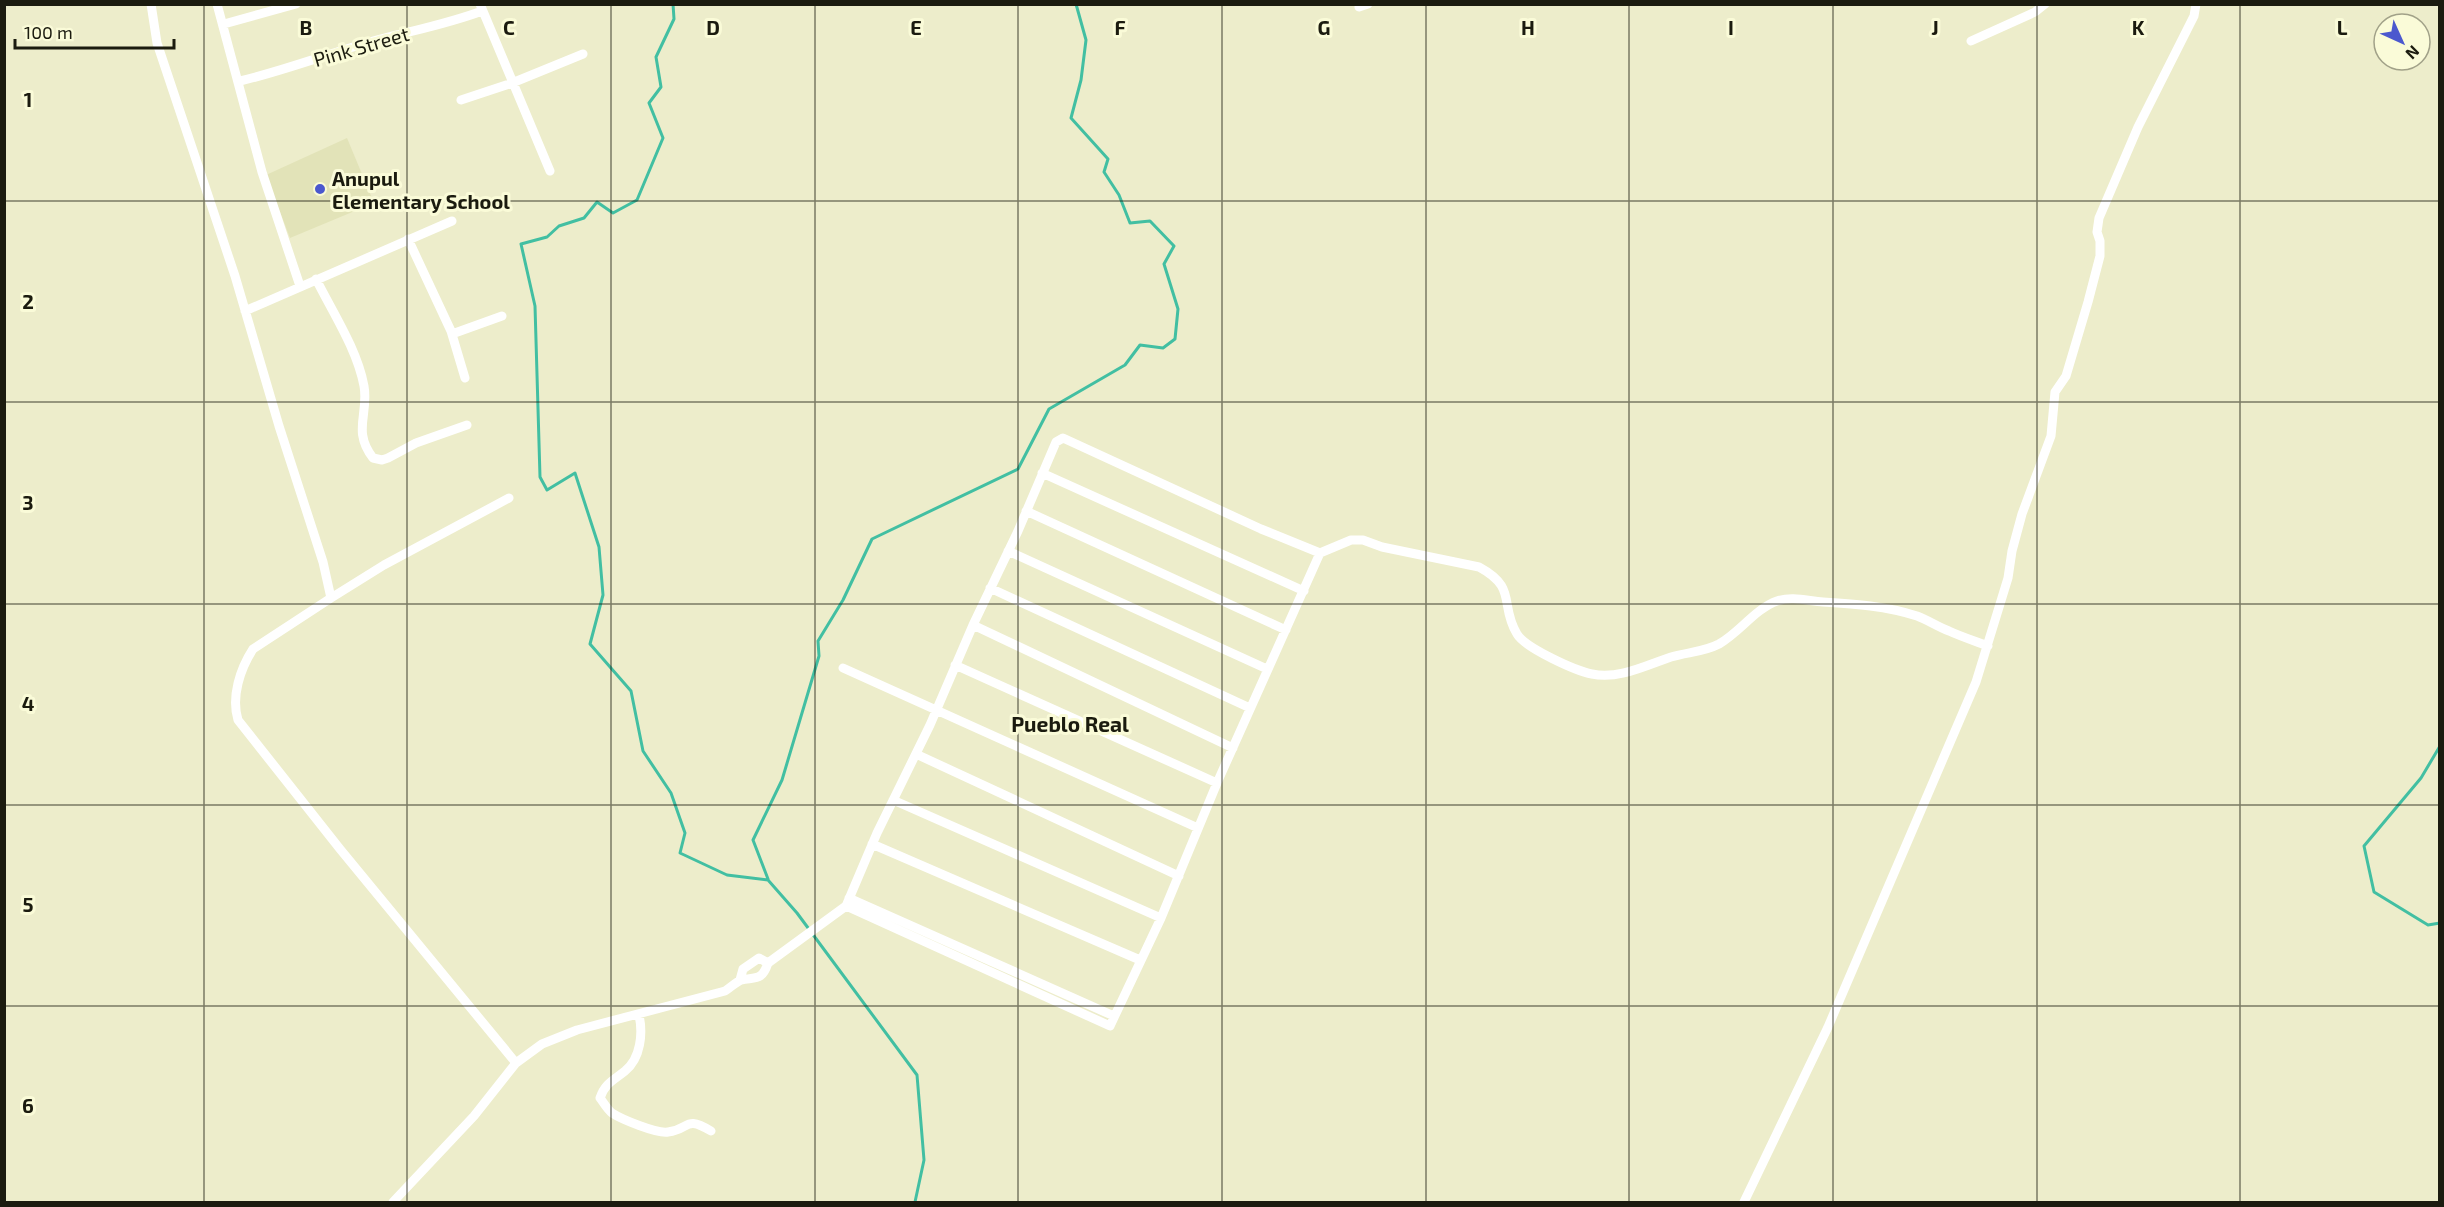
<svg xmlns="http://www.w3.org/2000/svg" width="2444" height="1207" viewBox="0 0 2444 1207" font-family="'Exo 2',sans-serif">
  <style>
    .built { fill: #e2e3b8 }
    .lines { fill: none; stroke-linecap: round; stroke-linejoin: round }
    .stream { stroke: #42bfa2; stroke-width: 3 }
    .street { stroke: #fff; stroke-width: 9 }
    .grid { fill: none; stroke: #1b1b0f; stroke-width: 1.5; stroke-opacity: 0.55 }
    .poi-dot { fill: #4b58ce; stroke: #fafbd8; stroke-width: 2 }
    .labels { text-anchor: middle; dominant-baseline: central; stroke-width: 6; stroke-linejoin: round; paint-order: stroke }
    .street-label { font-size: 20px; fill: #1b1b0f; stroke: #fafbd8 }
    .poi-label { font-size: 20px; font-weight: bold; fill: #1b1b0f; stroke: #fafbd8; text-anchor: start }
    .neighbourhood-label { font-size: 21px; font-weight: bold; fill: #1b1b0f; stroke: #fafbd8 }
    .grid-label { font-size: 20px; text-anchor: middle; font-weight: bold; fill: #1b1b0f; stroke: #fafbd8; stroke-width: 6; stroke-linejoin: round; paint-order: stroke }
  </style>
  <rect width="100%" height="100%" fill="#ededcb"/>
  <!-- built -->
  <path class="built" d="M347,138L374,203L290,238L266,175Z"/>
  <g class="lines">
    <!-- stream -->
    <path class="stream" d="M673,4L674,19L656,57L661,87L649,103L663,138L637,200L613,213L597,202L584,218L559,226L547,237L521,244L535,306L540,477L547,490L575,473L599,547L603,595L590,644L631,691L643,751L671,793L685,833L680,853L727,875L768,880L797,913L917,1075L924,1160L915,1202
      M2440,746L2421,778L2364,846L2374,892L2428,925L2440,923
      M768,879L753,840L782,780L819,656L818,641L843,600L872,539L1018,469L1049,409L1125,365L1140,345L1163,348L1175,339L1178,309L1164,264L1174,246L1150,221L1130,223L1119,195L1104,172L1108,159L1071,118L1081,80L1086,40L1076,4"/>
    <!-- street -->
    <path class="street" d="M151,4L157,43L235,276L279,426L323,562L331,598L253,649C240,669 231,697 238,720L340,849L516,1063
      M217,4L262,172L300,286
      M480,4L550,171
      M1359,7L1368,4
      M224,24L296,4
      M1971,41L2035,12L2045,4
      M240,81C283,71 324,55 367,43C405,32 445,25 482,11
      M461,100L512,83L583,54
      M408,239L451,331L465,378
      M316,279C333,313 357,349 364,386C369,414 352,431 373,458L382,460L388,458L416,443L467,425
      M245,311L452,221
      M452,334L502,316
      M1042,473L1304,591
      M1026,511L1286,630
      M1008,551L1267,669
      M1320,553L1351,540H1363L1382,547L1479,567C1518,588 1499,604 1517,634C1525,648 1576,671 1592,674C1618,680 1647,665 1671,657C1688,652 1704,652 1719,644C1740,632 1755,609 1777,601C1792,596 1808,601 1823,602C1855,604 1886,606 1917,616C1928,620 1938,627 1949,631C1962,637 1975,641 1988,646
      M990,588L1250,708
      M331,598L384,565L509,498
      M973,625L1233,748
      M955,665L1217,783
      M843,668L1198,828
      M916,754L1179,876
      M893,800L1161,918
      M872,844L1140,960
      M849,898L1114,1016
      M740,980L743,969L759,958L768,963
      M639,1015C643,1033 641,1058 625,1071C614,1080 605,1083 600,1098C604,1103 607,1109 612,1113C621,1119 657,1134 668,1132C691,1129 684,1115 711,1131
      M393,1202L474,1116L516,1063L542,1044L577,1030L725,991C730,988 736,982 741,980C756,977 762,981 768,963L846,906L877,833L930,725L973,625L1018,531L1056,442L1063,438L1261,529L1320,553L1217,783L1161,918L1110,1026L846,906
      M1744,1202L1828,1027L1976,682L2008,578L2012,551L2022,514L2051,436L2055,392L2066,376L2088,302L2100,256V241L2097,232L2099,218L2138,127L2194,16L2196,4"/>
  </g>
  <!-- grid -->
  <path class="grid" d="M204,4V1202M407,4V1202M611,4V1202M815,4V1202M1018,4V1202M1222,4V1202M1426,4V1202M1629,4V1202M1833,4V1202M2037,4V1202M2240,4V1202M4,201H2440M4,402H2440M4,604H2440M4,805H2440M4,1006H2440"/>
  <!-- markers -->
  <circle class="poi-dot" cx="320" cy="189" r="6"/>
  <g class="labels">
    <!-- street labels -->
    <g class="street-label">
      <text transform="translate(361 46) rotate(-16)">Pink Street</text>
    </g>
    <!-- poi labels -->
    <g class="poi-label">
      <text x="332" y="178">Anupul<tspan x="332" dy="23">Elementary School</tspan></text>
    </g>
    <!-- neighbourhood labels -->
    <g class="neighbourhood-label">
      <text x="1070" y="723">Pueblo Real</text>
    </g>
  </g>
  <g class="grid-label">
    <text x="306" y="35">B</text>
    <text x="509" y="35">C</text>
    <text x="713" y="35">D</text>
    <text x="916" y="35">E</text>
    <text x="1120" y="35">F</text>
    <text x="1324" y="35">G</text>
    <text x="1528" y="35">H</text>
    <text x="1731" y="35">I</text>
    <text x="1935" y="35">J</text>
    <text x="2138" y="35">K</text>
    <text x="2342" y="35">L</text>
    <text x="28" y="107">1</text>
    <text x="28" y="309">2</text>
    <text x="28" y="510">3</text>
    <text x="28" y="711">4</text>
    <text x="28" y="912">5</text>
    <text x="28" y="1113">6</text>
  </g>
  <!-- border -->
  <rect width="2444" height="1207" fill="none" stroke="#1b1b0f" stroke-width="12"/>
  <!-- north arrow -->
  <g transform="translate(2402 42) rotate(135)"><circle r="28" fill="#fafbd8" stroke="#a1a188" stroke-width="1.5"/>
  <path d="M0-4.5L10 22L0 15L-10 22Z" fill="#4b58ce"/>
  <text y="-9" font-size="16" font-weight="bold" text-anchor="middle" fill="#1b1b0f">N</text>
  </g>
  <!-- scale -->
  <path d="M15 39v9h159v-9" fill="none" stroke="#1b1b0f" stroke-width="3"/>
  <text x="24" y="39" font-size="18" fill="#1b1b0f" stroke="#fafbd8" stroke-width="4.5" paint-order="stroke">100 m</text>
</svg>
